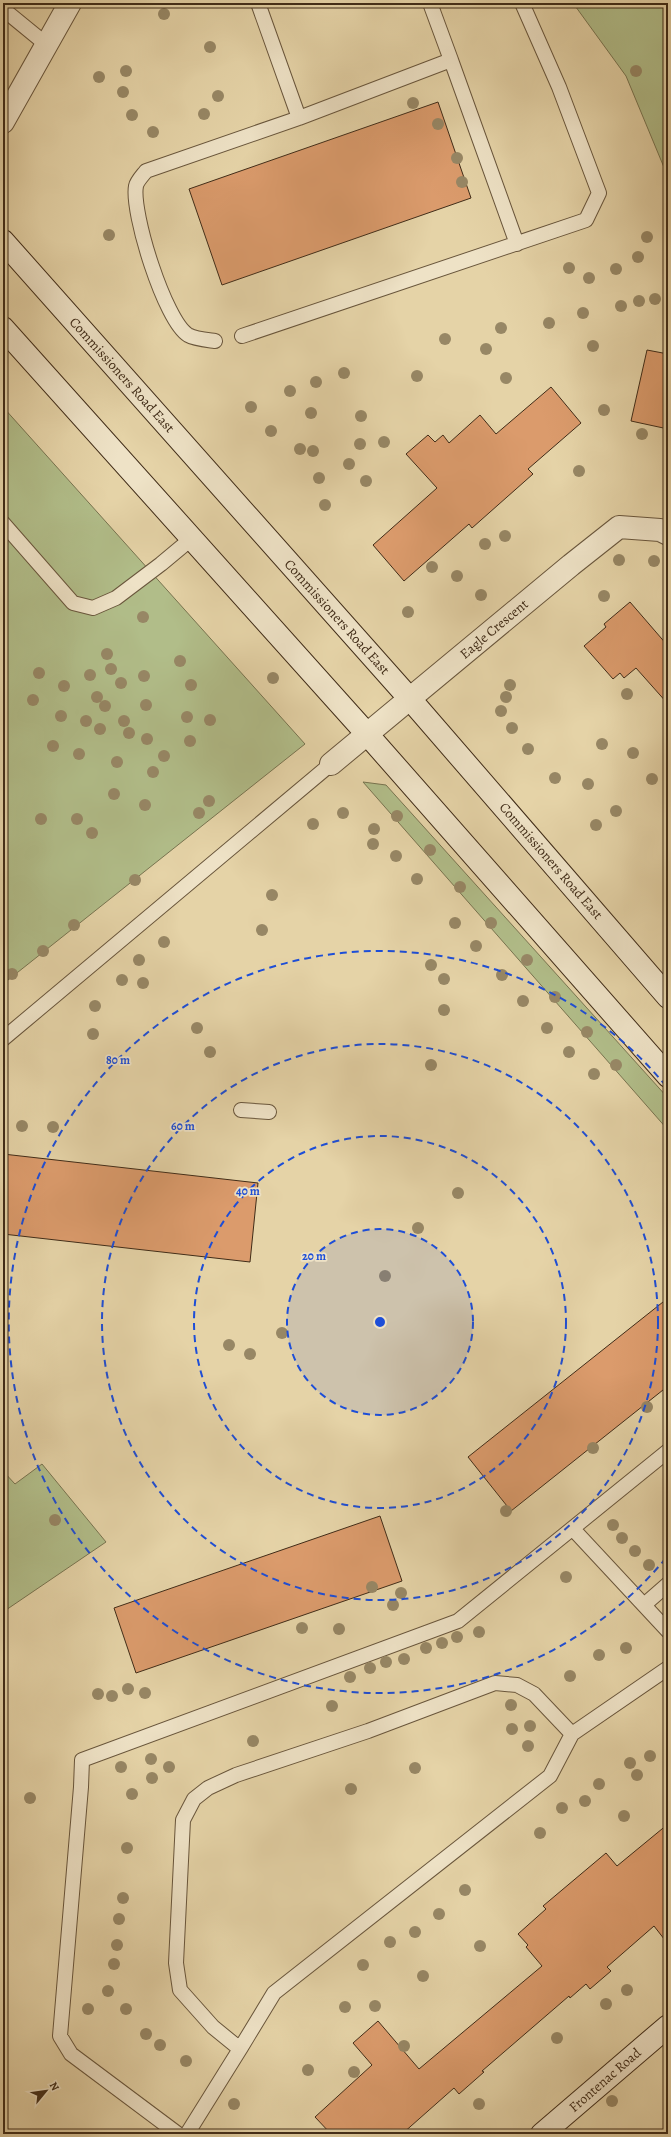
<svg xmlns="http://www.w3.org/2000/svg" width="671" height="2137" viewBox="0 0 671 2137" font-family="Alegreya,serif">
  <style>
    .green { fill: #b1bd89; stroke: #787450 }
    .building { fill: #db9b6c; stroke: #402c18 }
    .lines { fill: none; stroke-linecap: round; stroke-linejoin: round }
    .lane-casing { stroke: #69563c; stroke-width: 16 }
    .street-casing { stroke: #69563c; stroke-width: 24 }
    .secondary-casing { stroke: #402c18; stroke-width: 24 }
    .lane { stroke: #eee2c6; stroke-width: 14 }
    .street { stroke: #eee2c6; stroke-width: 22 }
    .secondary { stroke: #eee2c6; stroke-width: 22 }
    .tree { fill: #978765 }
    .ring { fill: none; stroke: #1d4ed8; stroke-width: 2; stroke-dasharray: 7 5 }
    .labels { text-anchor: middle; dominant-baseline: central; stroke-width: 3.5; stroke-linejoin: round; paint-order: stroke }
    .street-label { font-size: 14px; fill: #402c18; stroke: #eee2c6 }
    .centre { fill: #1d4ed8; stroke: #eee2c6; stroke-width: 2 }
    .ring-label { font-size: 12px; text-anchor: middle; font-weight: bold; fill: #1d4ed8; stroke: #eee2c6; stroke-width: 3.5; stroke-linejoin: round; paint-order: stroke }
  </style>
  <rect width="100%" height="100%" fill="#e5d3a7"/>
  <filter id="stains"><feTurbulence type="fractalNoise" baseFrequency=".005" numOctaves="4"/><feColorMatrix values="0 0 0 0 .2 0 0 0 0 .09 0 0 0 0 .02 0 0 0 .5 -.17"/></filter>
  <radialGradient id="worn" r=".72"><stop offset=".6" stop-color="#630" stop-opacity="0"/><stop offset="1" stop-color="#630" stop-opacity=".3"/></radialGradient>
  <!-- green -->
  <path class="green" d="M573,3H668V177L626,76Z
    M3,407L305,744L3,984Z
    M363,782L386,785L668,1098V1130Z
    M42,1464L106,1542L3,1612V1471L15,1484Z"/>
  <!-- building -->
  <path class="building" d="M438,102L471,198L222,285L189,189Z
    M647,350L668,354V429L631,421Z
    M551,387L581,423L528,469L533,474L472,528L469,524L404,581L373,545L437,488L406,454L428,435L435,442L443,435L449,443L480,415L496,434Z
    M630,602L668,646V704L636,668L624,678L620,673L613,679L584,646L606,627L604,624Z
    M3,1154L258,1183L250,1262L3,1234Z
    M668,1298V1386L511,1511L468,1457Z
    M380,1516L402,1581L136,1673L114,1608Z
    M668,1824V1944L654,1926L607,1967L611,1971L590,1989L586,1984L570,1998L569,1996L482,2071L484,2072L459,2094L454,2088L402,2134H331L315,2117L372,2065L353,2043L378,2021L419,2069L542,1966L526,1947L528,1945L518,1934L546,1909L543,1906L606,1853L617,1866Z"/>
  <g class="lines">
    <defs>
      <path id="lane" d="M258,3L299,118L451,60L517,244
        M430,3L451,60
        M3,9L47,45
        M242,336L586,220L599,193L559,87L522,3
        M215,341C208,340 195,339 188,335C165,321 131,212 136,186C137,181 143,175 146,171L299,118
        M3,523L73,603L93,608L116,598L161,564L191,539
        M3,1039L331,764
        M241,1110L269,1112
        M573,1529L668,1631
        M644,1605L668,1584
        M572,1734L550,1776L274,1993L240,2049L213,2027L180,1990L176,1963L183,1820L194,1799L208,1788L236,1775L368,1731L495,1683L517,1685L534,1694L572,1734L668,1668
        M178,2134L71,2054L60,2036L81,1787L82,1760L458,1621L668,1451
        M187,2134L240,2049"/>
      <path id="street" d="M3,122L70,3
        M331,764L571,565L619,527L660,530L668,534"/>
      <path id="secondary" d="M3,241L410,699L668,997
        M3,328L367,734L668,1076
        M542,2134L668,2026"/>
    </defs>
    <!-- lane casing -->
    <use href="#lane" class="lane-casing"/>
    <!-- street casing -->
    <use href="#street" class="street-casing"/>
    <!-- secondary casing -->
    <use href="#secondary" class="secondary-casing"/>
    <!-- lane -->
    <use href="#lane" class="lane"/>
    <!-- street -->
    <use href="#street" class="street"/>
    <!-- secondary -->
    <use href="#secondary" class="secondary"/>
  </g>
  <!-- trees -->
  <g class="tree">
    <circle cx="164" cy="14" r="6"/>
    <circle cx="210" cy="47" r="6"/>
    <circle cx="126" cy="71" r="6"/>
    <circle cx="636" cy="71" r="6"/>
    <circle cx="99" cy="77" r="6"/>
    <circle cx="123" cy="92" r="6"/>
    <circle cx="218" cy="96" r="6"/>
    <circle cx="413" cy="103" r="6"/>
    <circle cx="204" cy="114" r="6"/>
    <circle cx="132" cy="115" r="6"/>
    <circle cx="438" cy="124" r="6"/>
    <circle cx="153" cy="132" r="6"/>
    <circle cx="457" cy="158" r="6"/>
    <circle cx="462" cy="182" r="6"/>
    <circle cx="109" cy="235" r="6"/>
    <circle cx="647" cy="237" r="6"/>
    <circle cx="638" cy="257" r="6"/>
    <circle cx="569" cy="268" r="6"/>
    <circle cx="616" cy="269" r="6"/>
    <circle cx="589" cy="278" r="6"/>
    <circle cx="655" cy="299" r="6"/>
    <circle cx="639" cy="301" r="6"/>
    <circle cx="621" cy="306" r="6"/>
    <circle cx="583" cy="313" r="6"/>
    <circle cx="549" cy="323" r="6"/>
    <circle cx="501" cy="328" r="6"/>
    <circle cx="445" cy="339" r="6"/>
    <circle cx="593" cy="346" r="6"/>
    <circle cx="486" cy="349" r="6"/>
    <circle cx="344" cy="373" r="6"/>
    <circle cx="417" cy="376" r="6"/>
    <circle cx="506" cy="378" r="6"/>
    <circle cx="316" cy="382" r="6"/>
    <circle cx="290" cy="391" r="6"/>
    <circle cx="251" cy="407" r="6"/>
    <circle cx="604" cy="410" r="6"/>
    <circle cx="311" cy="413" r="6"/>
    <circle cx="361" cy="416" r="6"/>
    <circle cx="271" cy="431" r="6"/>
    <circle cx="642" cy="434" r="6"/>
    <circle cx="384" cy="442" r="6"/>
    <circle cx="360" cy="444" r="6"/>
    <circle cx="300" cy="449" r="6"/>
    <circle cx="313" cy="451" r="6"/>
    <circle cx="349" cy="464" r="6"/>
    <circle cx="579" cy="471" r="6"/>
    <circle cx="319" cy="478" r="6"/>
    <circle cx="366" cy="481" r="6"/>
    <circle cx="325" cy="505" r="6"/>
    <circle cx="505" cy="536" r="6"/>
    <circle cx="485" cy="544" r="6"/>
    <circle cx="619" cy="560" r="6"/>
    <circle cx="654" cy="561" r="6"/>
    <circle cx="432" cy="567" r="6"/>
    <circle cx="457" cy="576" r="6"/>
    <circle cx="481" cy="595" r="6"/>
    <circle cx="604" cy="596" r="6"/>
    <circle cx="408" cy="612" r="6"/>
    <circle cx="143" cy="617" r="6"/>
    <circle cx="107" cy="654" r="6"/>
    <circle cx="180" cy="661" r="6"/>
    <circle cx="111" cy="669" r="6"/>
    <circle cx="39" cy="673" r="6"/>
    <circle cx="90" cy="675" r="6"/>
    <circle cx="144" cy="676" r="6"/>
    <circle cx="273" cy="678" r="6"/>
    <circle cx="121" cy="683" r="6"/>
    <circle cx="191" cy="685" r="6"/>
    <circle cx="510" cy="685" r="6"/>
    <circle cx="64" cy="686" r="6"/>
    <circle cx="627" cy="694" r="6"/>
    <circle cx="97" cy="697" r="6"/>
    <circle cx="506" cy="697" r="6"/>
    <circle cx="33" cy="700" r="6"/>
    <circle cx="146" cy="705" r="6"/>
    <circle cx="105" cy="706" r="6"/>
    <circle cx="501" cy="711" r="6"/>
    <circle cx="61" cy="716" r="6"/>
    <circle cx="187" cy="717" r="6"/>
    <circle cx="210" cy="720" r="6"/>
    <circle cx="86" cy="721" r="6"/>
    <circle cx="124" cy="721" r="6"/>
    <circle cx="512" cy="728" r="6"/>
    <circle cx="100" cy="729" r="6"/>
    <circle cx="129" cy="733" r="6"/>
    <circle cx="147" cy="739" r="6"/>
    <circle cx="190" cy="741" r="6"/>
    <circle cx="602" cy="744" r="6"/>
    <circle cx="53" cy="746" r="6"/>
    <circle cx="528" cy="749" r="6"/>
    <circle cx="633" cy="753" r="6"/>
    <circle cx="79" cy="754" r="6"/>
    <circle cx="164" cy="756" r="6"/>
    <circle cx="117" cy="762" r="6"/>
    <circle cx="153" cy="772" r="6"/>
    <circle cx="555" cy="778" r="6"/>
    <circle cx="652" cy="779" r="6"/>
    <circle cx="588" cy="784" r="6"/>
    <circle cx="114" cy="794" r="6"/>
    <circle cx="209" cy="801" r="6"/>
    <circle cx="145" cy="805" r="6"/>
    <circle cx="616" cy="811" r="6"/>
    <circle cx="199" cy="813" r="6"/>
    <circle cx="343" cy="813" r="6"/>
    <circle cx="397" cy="816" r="6"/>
    <circle cx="41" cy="819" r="6"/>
    <circle cx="77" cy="819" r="6"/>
    <circle cx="313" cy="824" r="6"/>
    <circle cx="596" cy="825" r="6"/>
    <circle cx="374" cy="829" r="6"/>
    <circle cx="92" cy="833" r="6"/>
    <circle cx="373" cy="844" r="6"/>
    <circle cx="430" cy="850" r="6"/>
    <circle cx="396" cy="856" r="6"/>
    <circle cx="417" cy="879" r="6"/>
    <circle cx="135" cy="880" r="6"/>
    <circle cx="460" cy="887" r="6"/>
    <circle cx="272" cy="895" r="6"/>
    <circle cx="455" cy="923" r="6"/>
    <circle cx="491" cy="923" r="6"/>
    <circle cx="74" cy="925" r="6"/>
    <circle cx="262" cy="930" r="6"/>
    <circle cx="164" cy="942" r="6"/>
    <circle cx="476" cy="946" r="6"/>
    <circle cx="43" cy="951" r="6"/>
    <circle cx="139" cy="960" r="6"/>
    <circle cx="527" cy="960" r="6"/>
    <circle cx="431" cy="965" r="6"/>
    <circle cx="12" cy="974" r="6"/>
    <circle cx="502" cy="975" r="6"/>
    <circle cx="444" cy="979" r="6"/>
    <circle cx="122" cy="980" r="6"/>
    <circle cx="143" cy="983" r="6"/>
    <circle cx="555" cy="997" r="6"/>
    <circle cx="523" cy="1001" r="6"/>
    <circle cx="95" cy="1006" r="6"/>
    <circle cx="444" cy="1010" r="6"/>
    <circle cx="197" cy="1028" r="6"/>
    <circle cx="547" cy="1028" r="6"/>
    <circle cx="587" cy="1032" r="6"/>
    <circle cx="93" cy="1034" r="6"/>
    <circle cx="210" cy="1052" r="6"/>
    <circle cx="569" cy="1052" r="6"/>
    <circle cx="431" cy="1065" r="6"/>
    <circle cx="616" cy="1065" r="6"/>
    <circle cx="594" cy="1074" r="6"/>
    <circle cx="22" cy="1126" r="6"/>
    <circle cx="53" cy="1127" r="6"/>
    <circle cx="458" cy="1193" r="6"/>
    <circle cx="418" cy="1228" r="6"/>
    <circle cx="385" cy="1276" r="6"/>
    <circle cx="282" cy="1333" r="6"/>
    <circle cx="229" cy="1345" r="6"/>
    <circle cx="250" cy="1354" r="6"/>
    <circle cx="647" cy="1407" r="6"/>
    <circle cx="593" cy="1448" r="6"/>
    <circle cx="506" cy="1511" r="6"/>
    <circle cx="55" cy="1520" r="6"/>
    <circle cx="613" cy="1525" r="6"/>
    <circle cx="622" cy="1538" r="6"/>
    <circle cx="635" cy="1551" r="6"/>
    <circle cx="649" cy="1565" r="6"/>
    <circle cx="566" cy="1577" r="6"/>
    <circle cx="372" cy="1587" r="6"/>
    <circle cx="401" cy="1593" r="6"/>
    <circle cx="393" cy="1605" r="6"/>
    <circle cx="302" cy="1628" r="6"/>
    <circle cx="339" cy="1629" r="6"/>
    <circle cx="479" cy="1632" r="6"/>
    <circle cx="457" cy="1637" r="6"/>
    <circle cx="442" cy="1643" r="6"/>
    <circle cx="426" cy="1648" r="6"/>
    <circle cx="626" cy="1648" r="6"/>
    <circle cx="599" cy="1655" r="6"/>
    <circle cx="404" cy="1659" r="6"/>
    <circle cx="386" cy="1662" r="6"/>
    <circle cx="370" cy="1668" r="6"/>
    <circle cx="570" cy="1676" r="6"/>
    <circle cx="350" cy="1677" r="6"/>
    <circle cx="128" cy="1689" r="6"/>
    <circle cx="145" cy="1693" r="6"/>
    <circle cx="98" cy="1694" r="6"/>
    <circle cx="112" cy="1696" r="6"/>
    <circle cx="511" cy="1705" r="6"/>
    <circle cx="332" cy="1706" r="6"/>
    <circle cx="530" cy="1726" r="6"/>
    <circle cx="512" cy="1729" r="6"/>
    <circle cx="253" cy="1741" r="6"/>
    <circle cx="528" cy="1746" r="6"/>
    <circle cx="650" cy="1756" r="6"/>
    <circle cx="151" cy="1759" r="6"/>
    <circle cx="630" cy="1763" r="6"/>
    <circle cx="121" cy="1767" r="6"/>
    <circle cx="169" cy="1767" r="6"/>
    <circle cx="415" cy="1768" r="6"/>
    <circle cx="637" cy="1775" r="6"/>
    <circle cx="152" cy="1778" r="6"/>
    <circle cx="599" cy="1784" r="6"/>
    <circle cx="351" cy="1789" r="6"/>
    <circle cx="132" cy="1794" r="6"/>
    <circle cx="30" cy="1798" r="6"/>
    <circle cx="585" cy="1801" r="6"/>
    <circle cx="562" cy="1808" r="6"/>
    <circle cx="624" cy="1816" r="6"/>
    <circle cx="540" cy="1833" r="6"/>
    <circle cx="127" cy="1848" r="6"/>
    <circle cx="465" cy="1890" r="6"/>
    <circle cx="123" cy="1898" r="6"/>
    <circle cx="439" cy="1914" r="6"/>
    <circle cx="119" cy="1919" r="6"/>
    <circle cx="415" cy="1932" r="6"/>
    <circle cx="390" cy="1942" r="6"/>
    <circle cx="117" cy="1945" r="6"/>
    <circle cx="480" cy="1946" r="6"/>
    <circle cx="114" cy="1964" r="6"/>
    <circle cx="363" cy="1965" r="6"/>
    <circle cx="423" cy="1976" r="6"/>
    <circle cx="627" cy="1990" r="6"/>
    <circle cx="108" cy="1991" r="6"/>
    <circle cx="606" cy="2004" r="6"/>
    <circle cx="375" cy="2006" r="6"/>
    <circle cx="345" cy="2007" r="6"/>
    <circle cx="88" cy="2009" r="6"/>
    <circle cx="126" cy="2009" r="6"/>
    <circle cx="146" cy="2034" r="6"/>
    <circle cx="557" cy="2038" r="6"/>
    <circle cx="160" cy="2045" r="6"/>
    <circle cx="404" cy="2046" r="6"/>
    <circle cx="186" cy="2061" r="6"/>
    <circle cx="308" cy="2070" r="6"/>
    <circle cx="354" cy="2072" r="6"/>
    <circle cx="612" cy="2101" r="6"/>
    <circle cx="234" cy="2104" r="6"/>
    <circle cx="479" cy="2104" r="6"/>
  </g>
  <!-- distance rings -->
  <circle cx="380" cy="1322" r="93" fill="#1d4ed8" fill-opacity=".12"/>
  <g class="ring">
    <circle cx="380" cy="1322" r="93"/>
    <circle cx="380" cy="1322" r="186"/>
    <circle cx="380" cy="1322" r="278"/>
    <path d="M666 1558A371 371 0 1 1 666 1086"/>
  </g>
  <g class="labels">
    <!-- street labels -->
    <g class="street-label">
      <text transform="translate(122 375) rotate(48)">Commissioners Road East</text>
      <text transform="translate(337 617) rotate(48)">Commissioners Road East</text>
      <text transform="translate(494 629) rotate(-40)">Eagle Crescent</text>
      <text transform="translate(551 861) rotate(49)">Commissioners Road East</text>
      <text transform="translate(605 2080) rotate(-41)">Frontenac Road</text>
    </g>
  </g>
  <circle cx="380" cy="1322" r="6" class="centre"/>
  <g class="ring-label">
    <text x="118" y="1064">80 m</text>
    <text x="183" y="1130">60 m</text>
    <text x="248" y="1195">40 m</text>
    <text x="314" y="1260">20 m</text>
  </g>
  <!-- margin -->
  <rect width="671" height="2137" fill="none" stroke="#e5d3a7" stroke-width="16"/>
  <rect x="4" y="4" width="663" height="2129" fill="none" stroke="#402c18" stroke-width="2"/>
  <rect x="8" y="8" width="655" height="2121" fill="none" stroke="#402c18"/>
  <!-- north arrow -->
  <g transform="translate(46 2091) rotate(61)" stroke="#eee2c6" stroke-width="3" paint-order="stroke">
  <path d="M0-3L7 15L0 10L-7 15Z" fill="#402c18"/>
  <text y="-6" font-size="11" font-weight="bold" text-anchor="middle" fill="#402c18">N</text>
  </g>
  <rect width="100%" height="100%" filter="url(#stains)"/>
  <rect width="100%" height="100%" fill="url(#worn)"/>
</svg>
